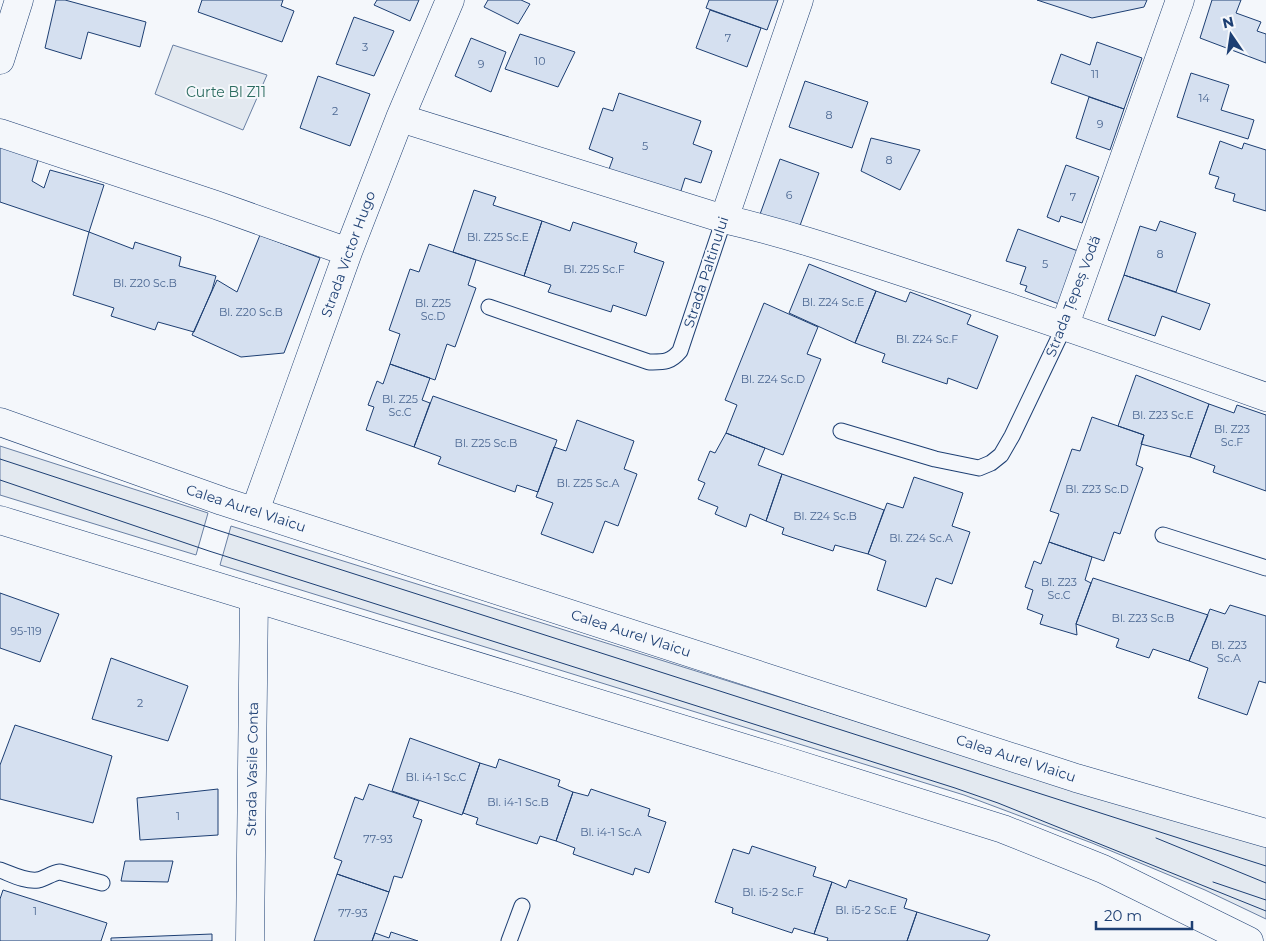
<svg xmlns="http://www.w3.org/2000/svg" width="1266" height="941" viewBox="0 0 1266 941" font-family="Montserrat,sans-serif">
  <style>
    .green { fill: #e3e9f0; stroke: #687fa3 }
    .building { fill: #d5e0f0; stroke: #1d3f73 }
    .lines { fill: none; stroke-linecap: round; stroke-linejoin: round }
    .service-casing { stroke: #1d3f73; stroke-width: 17 }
    .minor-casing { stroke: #1d3f73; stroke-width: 29 }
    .primary-casing { stroke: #1d3f73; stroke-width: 29 }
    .service { stroke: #f4f7fb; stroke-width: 15 }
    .minor { stroke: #f4f7fb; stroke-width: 28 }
    .primary { stroke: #f4f7fb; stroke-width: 28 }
    .tram { stroke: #1d3f73; stroke-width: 1 }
    .labels { text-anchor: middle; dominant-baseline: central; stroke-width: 4; stroke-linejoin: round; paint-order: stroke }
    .number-label { font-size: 11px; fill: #4b6792 }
    .park-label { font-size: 14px; fill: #2c6c60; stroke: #f4f7fb }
    .street-label { font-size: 14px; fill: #1d3f73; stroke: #f4f7fb }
  </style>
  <rect width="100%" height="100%" fill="#f4f7fb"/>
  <!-- green -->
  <path class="green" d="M173,45L267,75L243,130L155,94Z
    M0,446L208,513L196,555L0,495Z
    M231,526L946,749L1266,843V919L1205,890L1092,843L964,795L220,565Z"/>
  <!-- building -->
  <path class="building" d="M56,0H65L146,22L140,47L88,32L81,59L45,48Z
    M202,0H283L281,6L294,11L282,42L198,12Z
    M377,0H419L410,21L374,5Z
    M488,0H521L530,4L518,24L484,7Z
    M709,0H778L767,30L706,8Z
    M1037,0H1147L1144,7L1092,18Z
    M1212,0H1241L1236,13L1261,22L1257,31L1266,34V63L1200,38Z
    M710,10L761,28L747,67L696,48Z
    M354,17L394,31L374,76L336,64Z
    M520,34L575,52L558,87L505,69Z
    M471,38L506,52L491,92L455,76Z
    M1097,42L1142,58L1124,109L1051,83L1061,54L1090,65Z
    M1191,73L1229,85L1221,110L1254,120L1248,139L1177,117Z
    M318,76L370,94L350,146L300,128Z
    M805,81L868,102L852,148L789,127Z
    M619,93L701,121L693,144L712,151L701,183L685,178L679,197L608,172L613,158L589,149L603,108L613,111Z
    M1089,97L1124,109L1110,150L1076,138Z
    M871,138L920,150L900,190L861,171Z
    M1220,141L1242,149L1244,143L1266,150V211L1233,201L1235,194L1215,188L1219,177L1209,174Z
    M0,144L40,153L32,181L44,188L50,170L104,185L89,232L0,202Z
    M780,159L819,173L798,231L759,217Z
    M1066,165L1099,177L1082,223L1061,216L1059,222L1047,217Z
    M474,190L496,197L493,205L542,221L524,276L453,252Z
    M542,221L570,231L573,222L637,243L634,252L664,262L646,316L613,305L611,312L548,292L551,285L524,276Z
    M1160,221L1196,233L1176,292L1124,275L1140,226L1156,231Z
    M1018,229L1078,251L1059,304L1025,291L1027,286L1020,284L1026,267L1006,261Z
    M89,232L133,249L135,242L181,257L179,266L216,276L212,290L194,332L158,322L155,330L111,316L114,308L73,295Z
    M260,235L320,258L284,353L241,357L192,335L217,280L237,292Z
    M429,244L476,260L468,285L476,288L455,347L447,344L435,380L390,364L400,334L389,330L410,269L419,272Z
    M809,264L876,291L855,343L789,313Z
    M1124,275L1210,304L1200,330L1162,316L1155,336L1108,320Z
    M876,291L906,302L910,292L971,315L967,324L998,336L977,389L948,378L947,384L882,362L885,354L855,343Z
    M764,303L818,327L807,354L821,359L783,455L726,433L737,405L725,400Z
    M390,364L430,378L422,400L430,403L414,447L366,430L374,407L368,405L377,381L383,384Z
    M1136,375L1209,404L1190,457L1141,444L1144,435L1118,426Z
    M433,396L557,440L538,492L517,485L515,492L438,464L441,457L414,447Z
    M1209,404L1234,413L1237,405L1266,415V491L1213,472L1215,466L1190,457Z
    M1092,417L1144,435L1136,465L1143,468L1120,534L1114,532L1104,561L1049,542L1059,514L1050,511L1072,449L1080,451Z
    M577,420L634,441L624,469L637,474L618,526L605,521L593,553L541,534L553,503L536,497L554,447L566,451Z
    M726,433L765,448L758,465L782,474L766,521L750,514L746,527L715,514L718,507L698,499L705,483L698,480L710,451L715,453Z
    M782,474L884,510L868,554L835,545L833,551L782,534L784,528L766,521Z
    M914,477L963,493L952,526L970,532L952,584L936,578L926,607L877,590L886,561L868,554L887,503L903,508Z
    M1049,542L1092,557L1085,580L1091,583L1076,624L1077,635L1040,624L1043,615L1027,609L1033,590L1025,587L1034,561L1041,564Z
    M1093,578L1208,615L1189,661L1153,649L1149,658L1116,647L1119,639L1076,624Z
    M0,593L59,614L40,662L0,648Z
    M1230,605L1266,616V683L1259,681L1247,715L1198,698L1208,668L1189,661L1210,609L1225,614Z
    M111,658L188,686L168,741L92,719Z
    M15,725L112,756L93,823L0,799V765Z
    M410,738L480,763L462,815L392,791Z
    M499,759L560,780L558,786L573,792L556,841L540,836L537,844L476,824L478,818L463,813L480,763L496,768Z
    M369,784L419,801L413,817L422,820L402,878L394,876L389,892L337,874L342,861L334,858L355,797L363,800Z
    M218,789V835L140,840L137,798Z
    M591,789L650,809L648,816L666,822L649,873L635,868L633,875L573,854L575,848L556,841L573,792L588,796Z
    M752,846L816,867L813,876L832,882L814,934L794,928L792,933L732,913L733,908L715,902L733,849L749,854Z
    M125,861H173L168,882L121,881Z
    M337,874L389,892L372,941H314Z
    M849,880L907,899L904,908L917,912L907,941H827L828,938L814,934L832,882L846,888Z
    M3,890L107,923L101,941H0V899Z
    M917,912L990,935L987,941H907Z
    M391,932L418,941H372L375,933L389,938Z
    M212,934V941H111V938Z"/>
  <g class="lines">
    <defs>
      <path id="service" d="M489,307L649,362C663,362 670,363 680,351L724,219
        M841,431L935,459L979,468L991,463L1001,455L1012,436L1065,325
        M1163,535L1266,568
        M0,870C11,874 26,882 38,880C46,878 52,873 60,872L102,883
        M509,941L522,906"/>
      <path id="minor" d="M0,60L19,0
        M400,118L724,219C794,235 862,259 930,281C1043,318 1154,357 1266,397
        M0,133L216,205L348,252
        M724,219L799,0
        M1065,325L1180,0
        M255,511L348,252L400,118L450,0
        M250,941L254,598"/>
      <path id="primary" d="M0,422L222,501L1076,778L1266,833
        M0,520L780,759L1003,829L1103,869L1249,941"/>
    </defs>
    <!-- service casing -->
    <use href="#service" class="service-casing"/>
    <!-- minor casing -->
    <use href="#minor" class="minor-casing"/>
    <!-- primary casing -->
    <use href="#primary" class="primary-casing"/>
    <!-- service -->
    <use href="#service" class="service"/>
    <!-- minor -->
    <use href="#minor" class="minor"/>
    <!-- primary -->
    <use href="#primary" class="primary"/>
    <!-- tram -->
    <path class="tram" d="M0,459L214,529L1266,866
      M0,480L209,551L955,788L998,803L1266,911
      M1156,838L1266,883
      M1213,882L1266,900"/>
  </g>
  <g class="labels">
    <!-- number labels -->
    <g class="number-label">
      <text x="728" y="38">7</text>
      <text x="365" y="47">3</text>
      <text x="540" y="61">10</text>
      <text x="481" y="64">9</text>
      <text x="1095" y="74">11</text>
      <text x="1204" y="98">14</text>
      <text x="335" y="111">2</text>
      <text x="829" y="115">8</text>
      <text x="1100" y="124">9</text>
      <text x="645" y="146">5</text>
      <text x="889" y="160">8</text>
      <text x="789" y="195">6</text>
      <text x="1073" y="197">7</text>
      <text x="498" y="237">Bl. Z25 Sc.E</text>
      <text x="1160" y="254">8</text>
      <text x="1045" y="264">5</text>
      <text x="594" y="269">Bl. Z25 Sc.F</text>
      <text x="145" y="283">Bl. Z20 Sc.B</text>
      <text x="833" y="302">Bl. Z24 Sc.E</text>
      <text x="433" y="303">Bl. Z25<tspan x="433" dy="13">Sc.D</tspan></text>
      <text x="251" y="312">Bl. Z20 Sc.B</text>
      <text x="927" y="339">Bl. Z24 Sc.F</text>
      <text x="773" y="379">Bl. Z24 Sc.D</text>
      <text x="400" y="399">Bl. Z25<tspan x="400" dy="13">Sc.C</tspan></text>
      <text x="1163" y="415">Bl. Z23 Sc.E</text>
      <text x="1232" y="429">Bl. Z23<tspan x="1232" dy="13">Sc.F</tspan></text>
      <text x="486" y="443">Bl. Z25 Sc.B</text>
      <text x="588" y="483">Bl. Z25 Sc.A</text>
      <text x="1097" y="489">Bl. Z23 Sc.D</text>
      <text x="825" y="516">Bl. Z24 Sc.B</text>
      <text x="921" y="538">Bl. Z24 Sc.A</text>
      <text x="1059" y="582">Bl. Z23<tspan x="1059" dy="13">Sc.C</tspan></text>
      <text x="1143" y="618">Bl. Z23 Sc.B</text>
      <text x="26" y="631">95-119</text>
      <text x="1229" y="645">Bl. Z23<tspan x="1229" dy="13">Sc.A</tspan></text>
      <text x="140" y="703">2</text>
      <text x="436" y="777">Bl. i4-1 Sc.C</text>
      <text x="518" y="802">Bl. i4-1 Sc.B</text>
      <text x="178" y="816">1</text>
      <text x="611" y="832">Bl. i4-1 Sc.A</text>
      <text x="378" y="839">77-93</text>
      <text x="773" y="892">Bl. i5-2 Sc.F</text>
      <text x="866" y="910">Bl. i5-2 Sc.E</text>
      <text x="35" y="911">1</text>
      <text x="353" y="913">77-93</text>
    </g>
    <!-- park labels -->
    <g class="park-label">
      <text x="226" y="92">Curte Bl Z11</text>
    </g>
    <!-- street labels -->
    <g class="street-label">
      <text transform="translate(348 254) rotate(-70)">Strada Victor Hugo</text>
      <text transform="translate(706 272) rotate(-72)">Strada Paltinului</text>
      <text transform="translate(1073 296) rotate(-69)">Strada Țepeș Vodă</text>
      <text transform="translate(246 508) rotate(18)">Calea Aurel Vlaicu</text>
      <text transform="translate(631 633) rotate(18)">Calea Aurel Vlaicu</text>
      <text transform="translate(1016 758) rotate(18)">Calea Aurel Vlaicu</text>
      <text transform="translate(252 769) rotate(-89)">Strada Vasile Conta</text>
    </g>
  </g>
  <!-- north arrow -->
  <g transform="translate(1231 35) rotate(347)" stroke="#f4f7fb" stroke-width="4" paint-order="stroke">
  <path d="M0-4L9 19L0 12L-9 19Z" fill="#1d3f73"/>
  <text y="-8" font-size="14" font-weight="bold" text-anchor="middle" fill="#1d3f73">N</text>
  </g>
  <!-- scale -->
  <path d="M1096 921v8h96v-8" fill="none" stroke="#1d3f73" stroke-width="2.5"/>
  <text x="1104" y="921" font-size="15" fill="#1d3f73" stroke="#f4f7fb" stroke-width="4" paint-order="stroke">20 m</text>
</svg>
